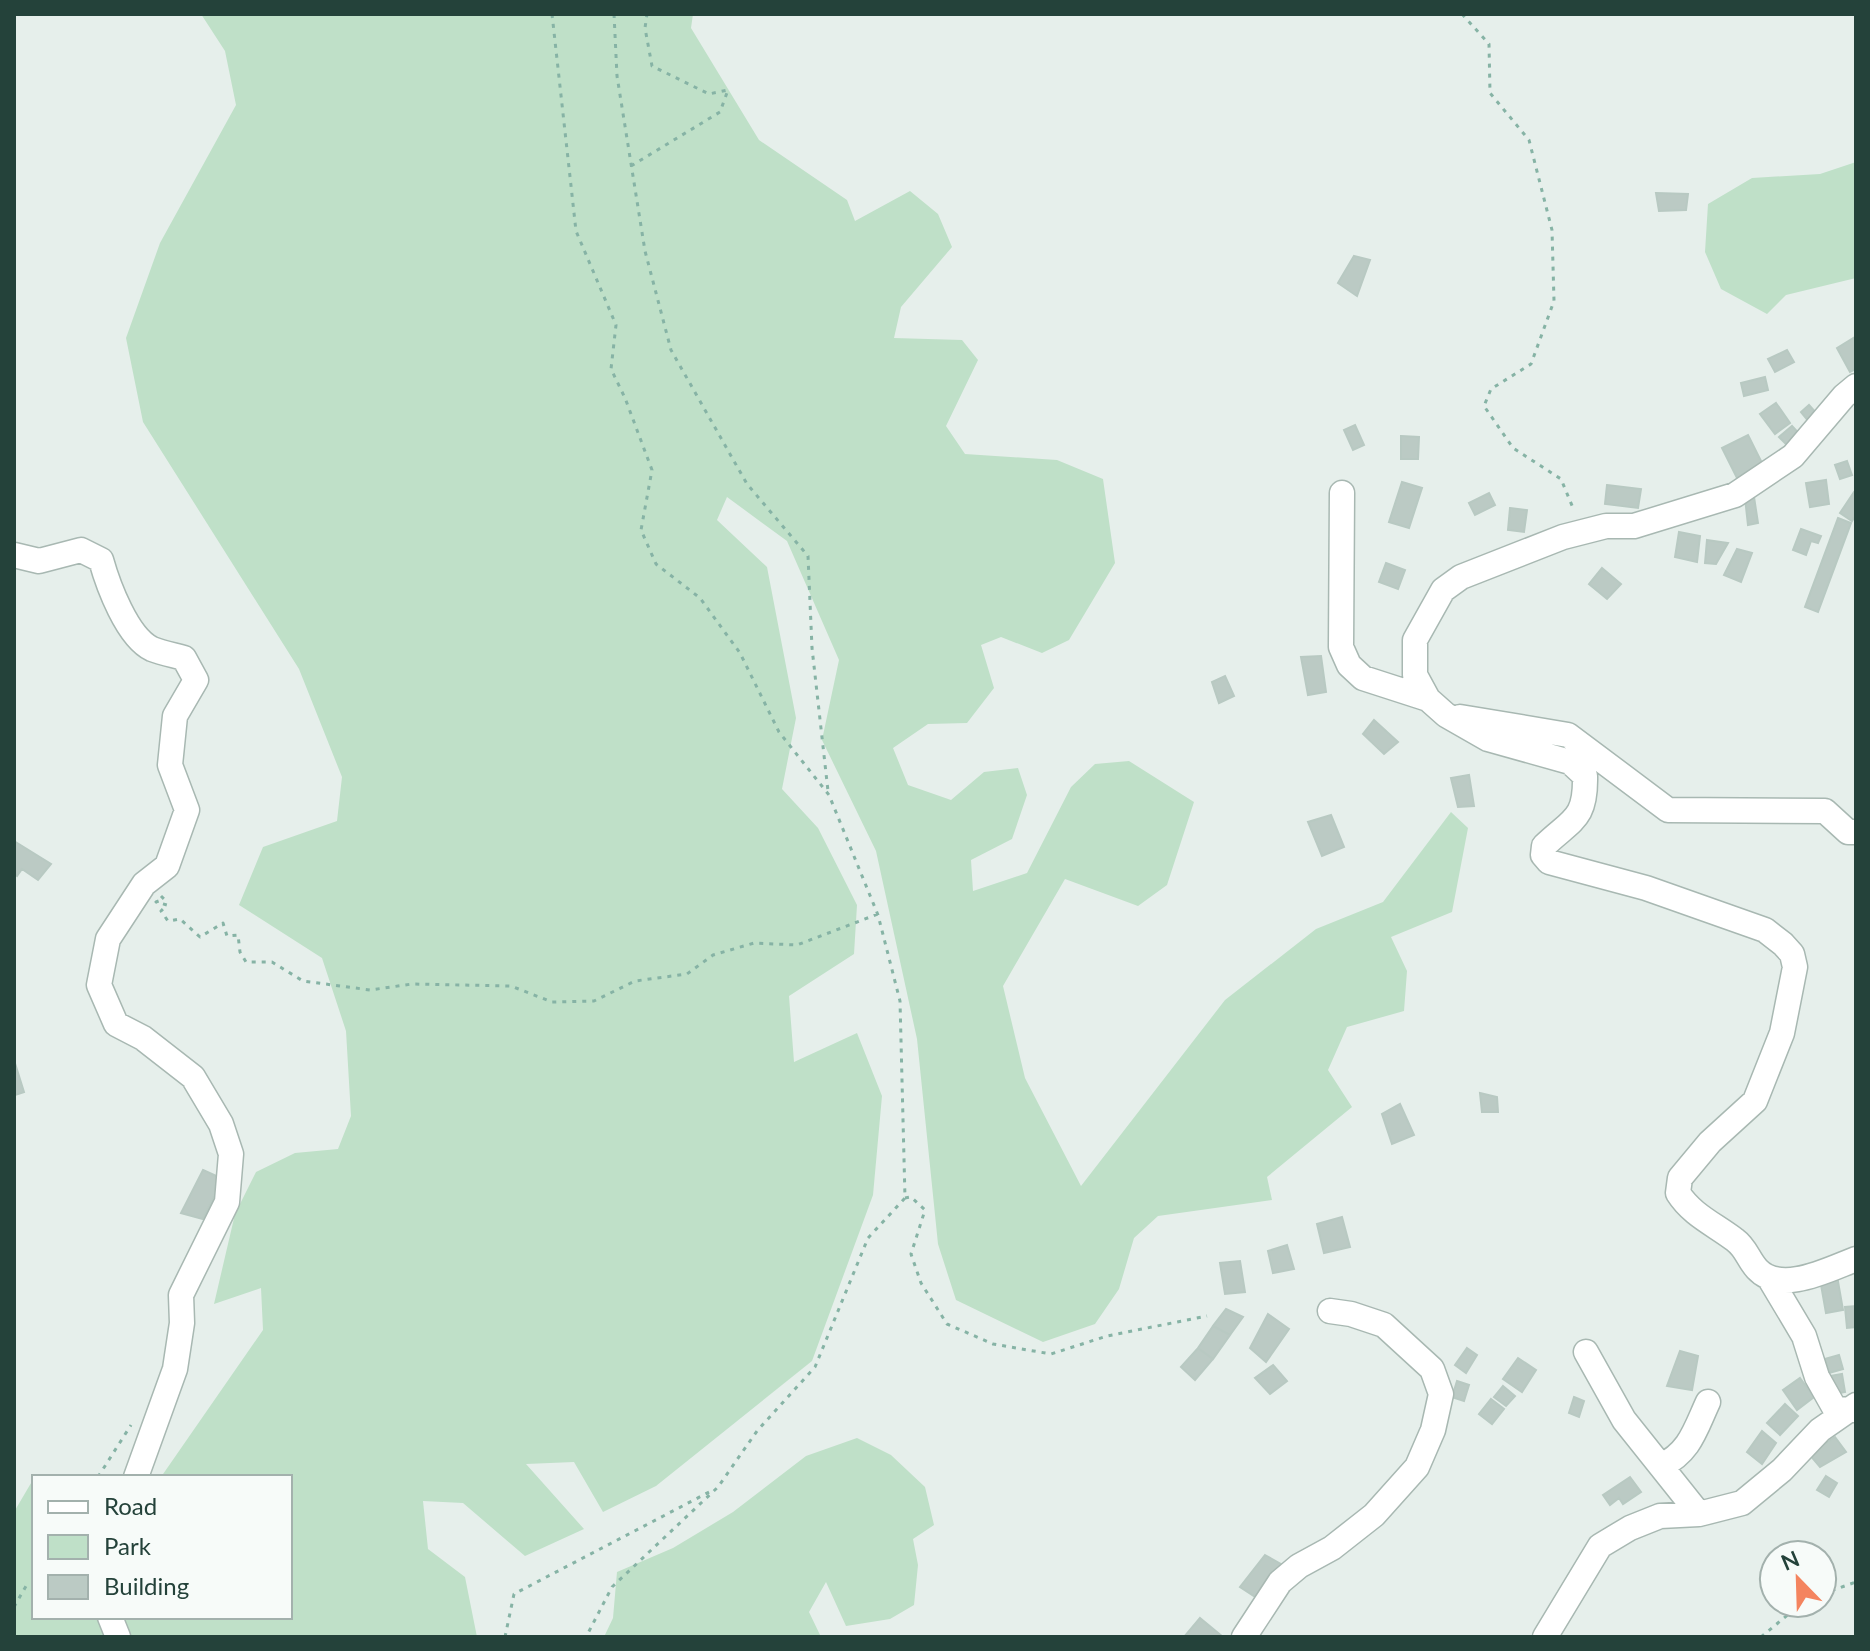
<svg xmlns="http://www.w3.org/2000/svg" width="1870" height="1651" viewBox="0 0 1870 1651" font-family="Lato,sans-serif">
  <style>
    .green { fill: #bfe0c8 }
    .building { fill: #bbcac4; stroke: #b8c9c2; stroke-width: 2 }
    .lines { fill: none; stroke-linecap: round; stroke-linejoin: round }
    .minor-casing { stroke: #a8b8b2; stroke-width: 27 }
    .path { stroke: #86b3a5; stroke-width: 3; stroke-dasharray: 4 6; stroke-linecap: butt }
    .minor { stroke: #fff; stroke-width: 24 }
  </style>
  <rect width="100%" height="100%" fill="#e6efeb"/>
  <!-- green -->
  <path class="green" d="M201,14H693L691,28L759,140L847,200L855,221L910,191L938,214L952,247L901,307L894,338L962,340L978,360L946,426L965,454L1057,460L1103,479L1115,563L1069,640L1042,653L1001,637L981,645L994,688L967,723L928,724L893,748L908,785L951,800L984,772L1018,768L1027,795L1012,839L971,860L973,891L1027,873L1071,787L1095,764L1129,761L1194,802L1167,885L1138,906L1065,879L1003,986L1025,1078L1081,1186L1225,1000L1316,929L1383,902L1451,812L1468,828L1452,912L1391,937L1407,971L1404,1011L1347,1027L1328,1070L1352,1107L1267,1177L1272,1200L1158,1216L1134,1238L1119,1289L1095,1324L1043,1342L956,1300L938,1244L917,1039L876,851L822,740L839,660L787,541L727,497L717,520L767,567L796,718L782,789L818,828L857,905L854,954L789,996L794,1062L857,1033L882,1096L873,1195L812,1361L656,1486L603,1512L574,1462L526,1464L584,1529L525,1556L463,1503L423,1501L428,1549L465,1577L477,1637H14V1512L34,1478V1617H290V1477H161L263,1330L261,1288L214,1304L235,1214L256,1172L295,1153L338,1149L351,1116L346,1031L322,958L239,905L263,847L337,821L342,777L299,669L143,422L126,338L160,243L236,105L225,51Z
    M1856,162V278L1786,295L1767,314L1721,289L1705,252L1708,204L1752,178L1820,174Z
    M857,1438L891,1455L925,1487L934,1525L913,1539L918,1565L914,1605L890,1619L846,1626L826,1582L809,1612L821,1637H604L613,1618L617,1572L673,1548L733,1512L806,1456Z"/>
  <!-- building -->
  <path class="building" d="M1656,193L1688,194L1686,210L1659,211Z
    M1354,256L1370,260L1357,296L1338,283Z
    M1855,337L1856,369L1850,372L1837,348Z
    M1787,350L1794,362L1775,372L1768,359Z
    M1765,377L1768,390L1744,396L1741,383Z
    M1776,403L1790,423L1775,434L1760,414Z
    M1809,405L1819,416L1810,423L1801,412Z
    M1355,425L1364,445L1353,450L1344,430Z
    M1792,426L1805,440L1793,451L1779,437Z
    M1748,435L1765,469L1739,482L1722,448Z
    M1401,436L1419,437L1418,459H1401Z
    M1847,461L1852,475L1840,479L1835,465Z
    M1826,480L1829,504L1810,507L1806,483Z
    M1402,482L1422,488L1409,528L1389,522Z
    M1607,485L1641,489L1638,508L1605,504Z
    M1854,492L1856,493V515L1852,521L1840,513Z
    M1489,493L1495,505L1475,515L1469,503Z
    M1754,497L1758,523L1748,525L1745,498Z
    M1510,508L1527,510L1524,532L1508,530Z
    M1838,518L1851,523L1818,612L1805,607Z
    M1801,529L1821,536L1818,543L1811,541L1806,555L1793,550Z
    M1679,532L1700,536L1697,562L1675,557Z
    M1707,540L1728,543L1716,564L1705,563Z
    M1737,549L1752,553L1741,582L1724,575Z
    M1386,563L1405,570L1398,589L1379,582Z
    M1602,568L1621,584L1607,599L1589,584Z
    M1321,656L1326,692L1308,695L1301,657Z
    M1225,676L1234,696L1219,703L1212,682Z
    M1374,720L1398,742L1384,754L1363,734Z
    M1469,775L1474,806L1458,807L1451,778Z
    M1331,815L1344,847L1322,856L1308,822Z
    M14,841L51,864L38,880L22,869L17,876L14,873Z
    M14,1060L24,1092L15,1095L14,1092Z
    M1480,1093L1497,1097L1498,1112H1482Z
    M1400,1104L1414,1135L1392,1144L1382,1114Z
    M203,1170L223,1179L203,1219L181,1213Z
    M1342,1217L1350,1247L1324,1253L1317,1224Z
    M1287,1245L1294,1269L1273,1273L1268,1251Z
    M1240,1261L1245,1292L1225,1294L1220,1263Z
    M1837,1276L1843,1310L1826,1313L1820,1279Z
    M1856,1306V1327L1847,1328L1845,1307Z
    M1226,1309L1243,1317L1230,1335L1213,1326Z
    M1268,1314L1289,1329L1266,1362L1250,1348Z
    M1213,1326L1230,1335L1213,1359L1198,1348Z
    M1198,1348L1213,1359L1195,1380L1181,1367Z
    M1467,1348L1477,1355L1466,1373L1455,1365Z
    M1680,1351L1698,1356L1692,1390L1667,1386Z
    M1839,1355L1843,1369L1829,1373L1825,1359Z
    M1518,1358L1536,1370L1522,1392L1503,1379Z
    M1273,1365L1287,1381L1270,1394L1255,1378Z
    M1842,1374L1845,1392L1834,1394L1830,1376Z
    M1800,1378L1814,1397L1797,1410L1783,1390Z
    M1457,1381L1469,1385L1464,1401L1452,1397Z
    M1503,1386L1515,1396L1506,1406L1494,1397Z
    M1574,1397L1584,1401L1579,1417L1569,1413Z
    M1491,1399L1504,1409L1492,1424L1479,1414Z
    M1785,1404L1798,1416L1780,1435L1767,1423Z
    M1762,1431L1776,1443L1762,1464L1747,1452Z
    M1835,1437L1846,1452L1820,1467L1809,1454Z
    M1826,1476L1837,1483L1829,1497L1817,1490Z
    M1630,1477L1641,1492L1623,1504L1619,1498L1610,1505L1603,1495Z
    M1265,1555L1281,1564L1260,1600L1240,1587Z
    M1200,1618L1223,1637H1184Z"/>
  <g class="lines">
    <defs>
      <path id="minor" d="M1856,386L1844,396L1793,456L1735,495L1634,526H1606L1563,537L1461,577L1443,590L1415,640V675L1428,699L1446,715L1488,739L1570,762L1585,776C1586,820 1572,819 1544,846L1543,855L1549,862L1646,888L1765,930L1783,944L1792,954L1795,967L1782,1033L1755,1101L1710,1142L1680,1178L1678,1193C1692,1215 1714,1224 1735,1240C1746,1248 1748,1259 1757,1269C1781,1295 1829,1269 1856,1259
        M1342,493L1341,647L1349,665L1363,678L1428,699
        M14,555L39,561L81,550L101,560C108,585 127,637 152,649C162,653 173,655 184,658L196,680L175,716L170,765L187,810L167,866L144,884L108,939L99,985L116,1024L143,1038L193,1077L221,1124L231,1154L227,1202L181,1295L182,1323L175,1369L136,1477
        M1460,717L1568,735L1668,810L1825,811L1848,832H1856
        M1770,1279L1804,1336L1817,1377L1835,1409L1856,1410
        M1586,1352L1624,1420L1699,1514
        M1661,1466C1690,1452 1695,1430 1708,1402
        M110,1617L118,1637
        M1244,1637L1280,1582L1299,1566L1332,1548L1374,1515L1417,1467L1433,1430L1441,1394L1432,1369L1384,1325L1351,1314L1330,1311
        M1545,1637L1600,1546L1630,1528L1660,1516L1699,1514L1742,1503L1782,1470L1820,1430L1856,1405"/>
    </defs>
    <!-- minor casing -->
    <use href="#minor" class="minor-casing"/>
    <!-- path -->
    <path class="path" d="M552,14L576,231L616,325L611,369L625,398L652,470L641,530L656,564L700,598L740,653L779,732L829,795L878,915L900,1001L905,1198L868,1238L815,1367L757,1431L718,1487L612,1587L586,1637
      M614,14L617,76L645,251L671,350L747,484L808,556L812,648L828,791
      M1462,14L1489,44L1490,93L1529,140L1552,230L1554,301L1531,364L1491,389L1484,406L1513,448L1561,479L1573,508
      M631,166L720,112L728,90L709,94L652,66L645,28L647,14
      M161,896L164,899L156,902L167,905L161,911L168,921L180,919L200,937L223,923L227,936L238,935L240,952L246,962H272L303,981L370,990L412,984L511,986L552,1002L594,1001L635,981L687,974L713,955L754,943L797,945L878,914
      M905,1198L911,1197L925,1210L911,1254L921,1283L947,1324L993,1344L1051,1354L1107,1336L1207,1316
      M98,1477L131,1425
      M1822,1594L1856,1582
      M14,1607L26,1586L34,1583
      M505,1637L514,1594L713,1490
      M1761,1637L1802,1603"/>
    <!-- minor -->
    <use href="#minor" class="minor"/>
  </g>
  <!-- border -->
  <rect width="1870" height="1651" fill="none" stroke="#24423a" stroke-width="32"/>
  <!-- legend -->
  <rect x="32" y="1475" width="260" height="144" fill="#f7fbf9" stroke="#a3b1ad" stroke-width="2"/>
  <rect x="48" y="1501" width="40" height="12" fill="#ffffff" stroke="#a3b1ad" stroke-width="2"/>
  <text x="104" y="1515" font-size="24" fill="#24423a">Road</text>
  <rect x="48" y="1535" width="40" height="24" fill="#bfe0c8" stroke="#a3b1ad" stroke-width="2"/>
  <text x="104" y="1555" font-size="24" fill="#24423a">Park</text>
  <rect x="48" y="1575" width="40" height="24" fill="#bbcac4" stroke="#a3b1ad" stroke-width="2"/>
  <text x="104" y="1595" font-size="24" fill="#24423a">Building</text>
  <!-- north arrow -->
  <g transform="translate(1798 1579) rotate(337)"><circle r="38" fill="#f7fbf9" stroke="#a3b1ad" stroke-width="2"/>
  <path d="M0-6L14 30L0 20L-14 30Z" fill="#f4845f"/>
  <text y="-12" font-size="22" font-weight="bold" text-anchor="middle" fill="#24423a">N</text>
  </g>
</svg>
